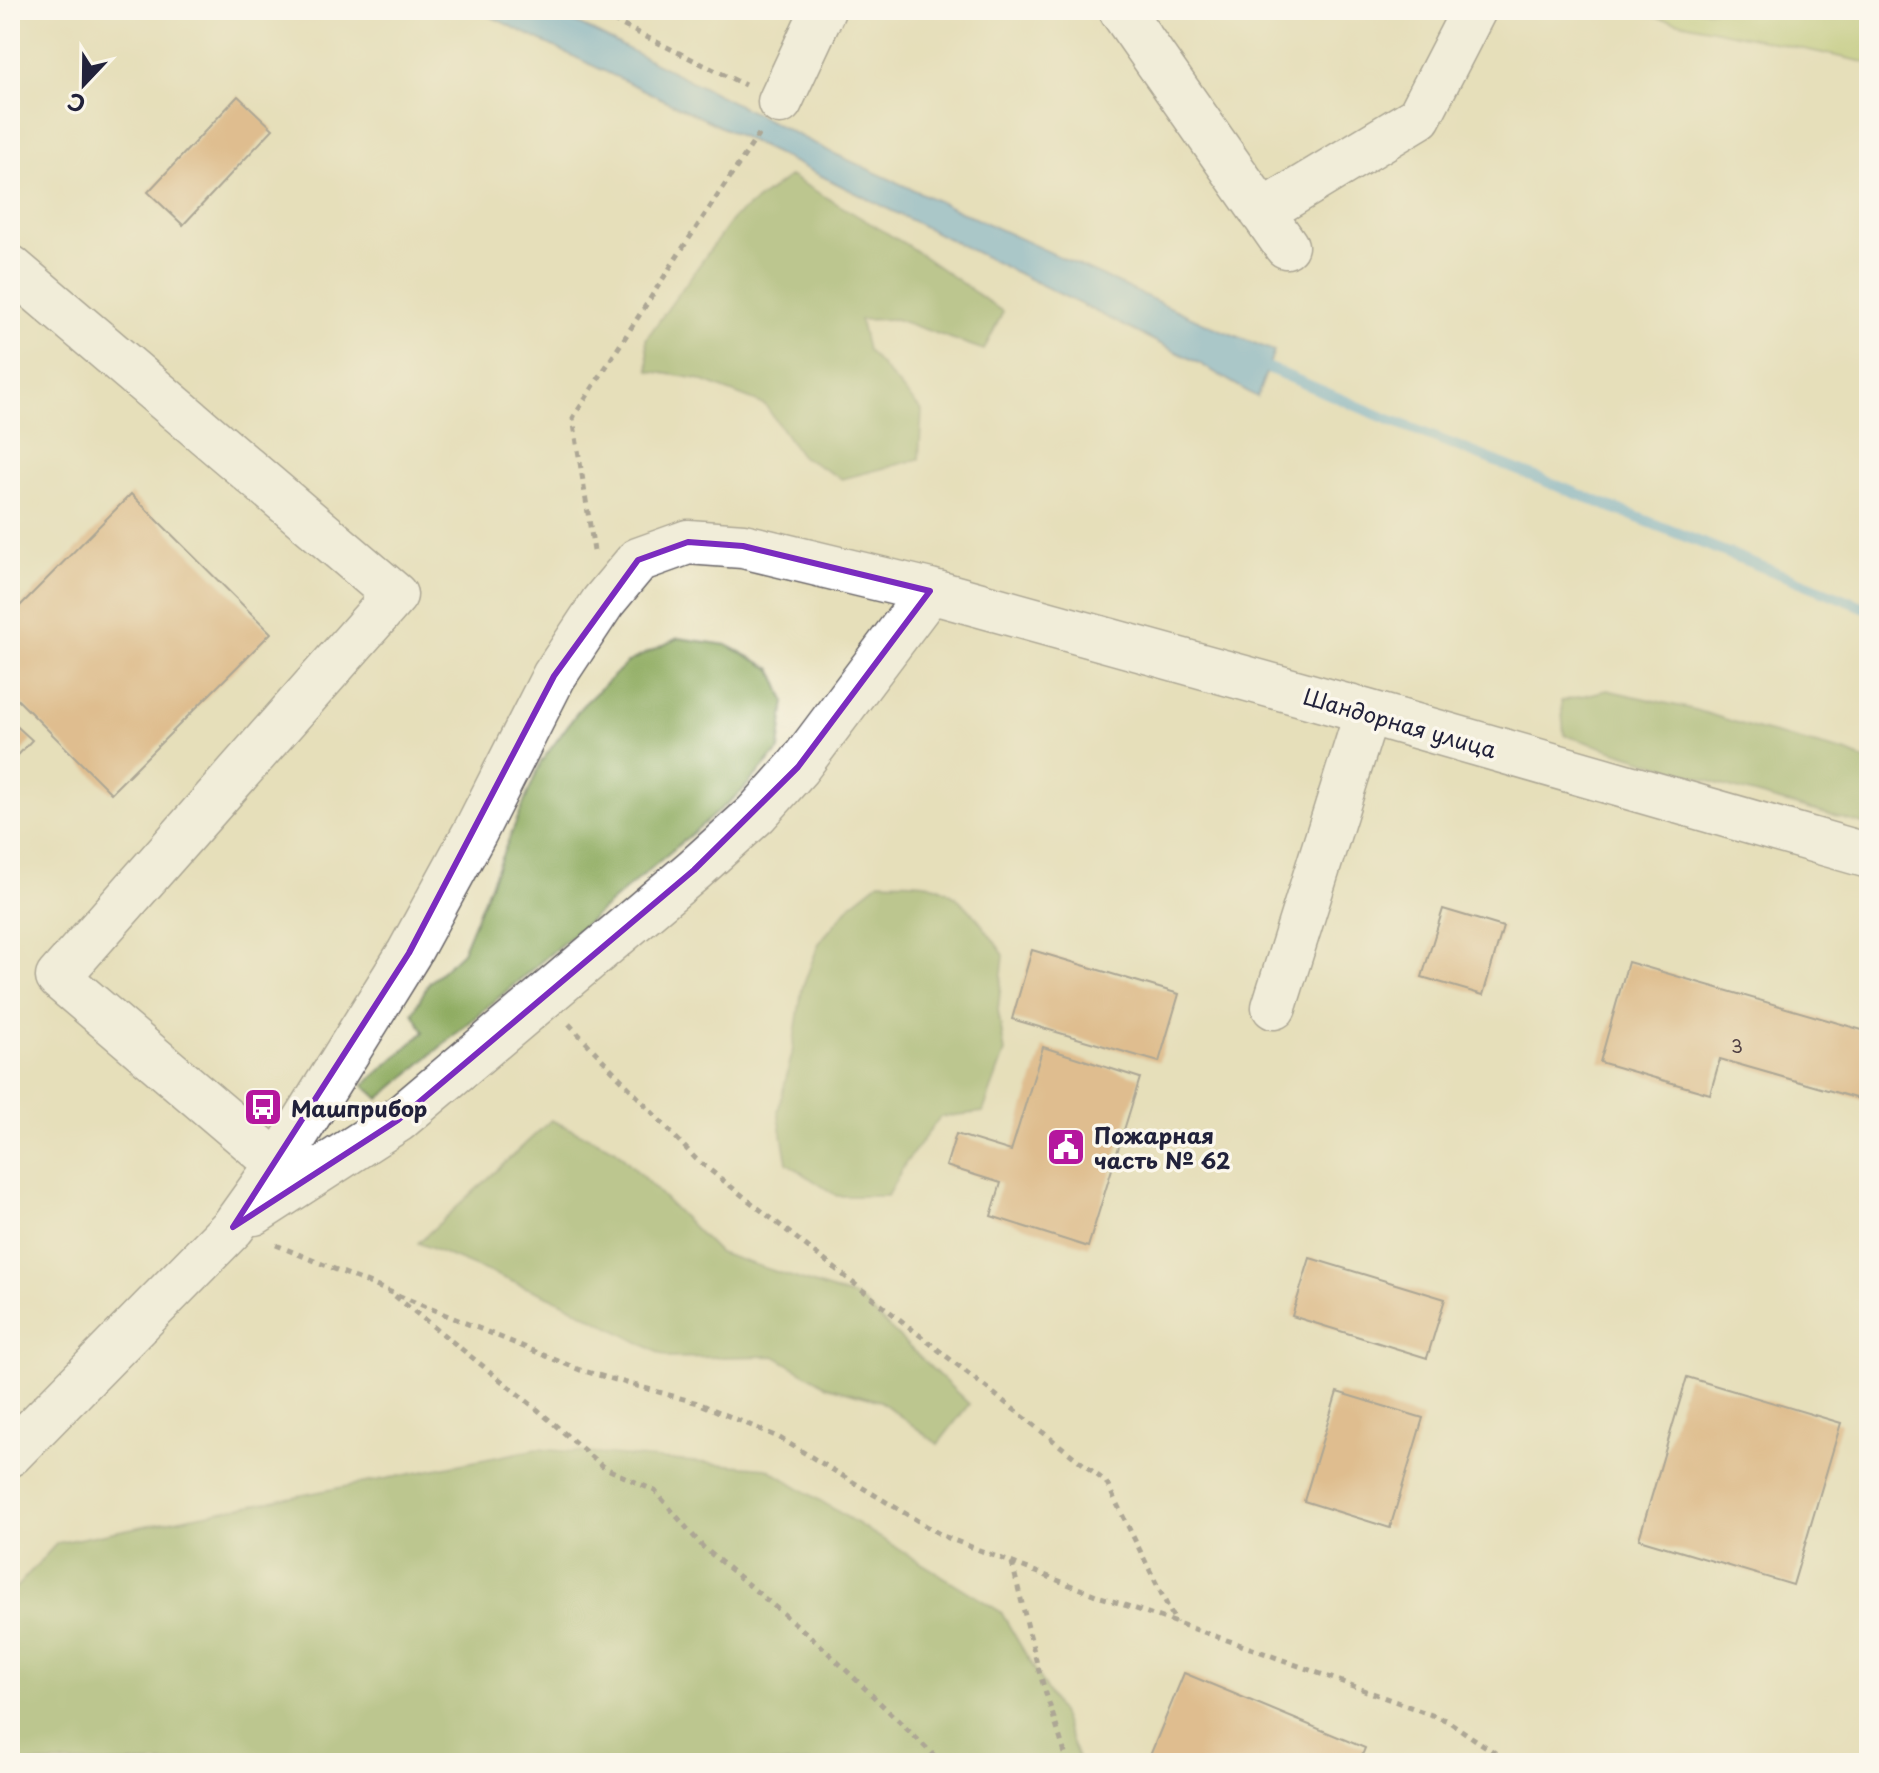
<svg xmlns="http://www.w3.org/2000/svg" width="1879" height="1773" viewBox="0 0 1879 1773" font-family="'Playpen Sans',sans-serif">
  <style>
    .green { fill: #aec367; stroke: #687251; stroke-width: 2 }
    .forest { fill: #8aa95c; stroke: #56664c; stroke-width: 2 }
    .water { fill: #62aad9; stroke: #42668a; stroke-width: 2 }
    .lines { fill: none; stroke-linecap: round; stroke-linejoin: round }
    .stream { stroke: #62aad9; stroke-width: 11 }
    .building { fill: #d7965c }
    .minor-casing { stroke: #676467; stroke-width: 47 }
    .path { stroke: #676467; stroke-width: 5; stroke-dasharray: 6 6; stroke-linecap: butt }
    .minor { stroke: #fff; stroke-width: 44 }
    .marked { fill: none; stroke: #7b2cbf; stroke-width: 6; stroke-linejoin: round }
    .labels { text-anchor: middle; dominant-baseline: central; stroke-width: 7; stroke-linejoin: round; paint-order: stroke }
    .number-label { font-size: 18px; fill: #4f3f43 }
    .street-label { font-size: 22px; fill: #22223b; stroke: #fbf7ec }
    .poi-label { font-size: 22px; font-weight: bold; fill: #22223b; stroke: #fbf7ec; text-anchor: start }
  </style>
  <rect width="100%" height="100%" fill="#fbf7ec"/>
  <filter id="ink" filterUnits="userSpaceOnUse"><feTurbulence type="fractalNoise" baseFrequency=".0125" numOctaves="2"/><feDisplacementMap in="SourceGraphic" scale="16" xChannelSelector="R" yChannelSelector="G"/><feConvolveMatrix kernelMatrix="1 2 1 2 8 2 1 2 1" color-interpolation-filters="sRGB"/></filter>
  <filter id="wash" filterUnits="userSpaceOnUse"><feTurbulence type="fractalNoise" baseFrequency=".006" numOctaves="4" result="noise"/><feDisplacementMap in="SourceGraphic" scale="32" xChannelSelector="R" yChannelSelector="G"/><feGaussianBlur stdDeviation="1.8" result="paint"/><feColorMatrix in="noise" values="0 0 0 0 0 0 0 0 0 0 0 0 0 0 0 0 0 1.4 0 .05"/><feComposite in="paint" operator="in"/></filter>
  <g filter="url(#wash)">
    <rect width="100%" height="100%" fill="#e6dfba"/>
    <!-- green -->
    <path class="green" d="M1623,10H1869V63Z"/>
    <!-- forest -->
    <path class="forest" d="M790,176L907,245L1003,312L984,350L895,319L860,320L867,350L922,411L919,459L842,479L801,456L765,405L698,379L649,371L646,339L733,218Z
      M678,638L727,645L772,669L785,701L779,750L741,792L379,1099L364,1085L424,1032L413,1013L428,984L462,952L541,762L582,706L628,662Z
      M1607,690L1696,710L1760,730L1848,753L1869,762V826L1725,786L1564,735L1561,701Z
      M880,881C895,882 910,881 925,883C962,889 984,928 1004,955L998,1010L1005,1052L983,1112L940,1117L905,1164L887,1196H837L787,1163L778,1111L792,1054L802,989L819,943L851,904Z
      M551,1120L615,1149L719,1253L859,1299L969,1404L938,1444L880,1401L827,1386L774,1356L669,1358L562,1302L418,1243Z
      M537,1449L767,1468L1001,1612L1061,1715L1080,1763H10V1594L57,1543Z"/>
    <!-- water -->
    <path class="water" d="M477,10H551L835,154L1211,326L1274,351L1257,397L1197,362L771,151Z"/>
    <g class="lines">
      <!-- stream -->
      <path class="stream" d="M1257,363L1378,415L1869,609"/>
    </g>
    <g id="blocks">
      <!-- building -->
      <path class="building" d="M238,96L273,129L183,225L148,192Z
        M131,494L271,633L111,793L10,692V616Z
        M10,720L32,740L10,764Z
        M1443,909L1503,927L1483,995L1422,977Z
        M1032,950L1179,994L1159,1062L1012,1019Z
        M1628,962L1869,1032V1102L1720,1059L1710,1094L1600,1062Z
        M1043,1047L1140,1078L1088,1247L991,1216L1001,1183L946,1166L956,1134L1011,1151Z
        M1310,1258L1445,1299L1427,1358L1292,1316Z
        M1687,1377L1841,1423L1793,1585L1639,1539Z
        M1337,1392L1423,1418L1390,1528L1304,1501Z
        M1184,1673L1365,1748L1359,1763H1147Z"/>
    </g>
  </g>
  <g filter="url(#ink)">
    <use href="#blocks" fill-opacity="0" stroke="#676467" stroke-width="2"/>
    <g class="lines">
      <defs>
        <path id="minor" d="M1121,10L1286,246
          M780,102L823,10
          M1262,212L1419,117L1474,10
          M10,267L395,595L58,977L278,1164
          M1274,1007L1367,712
          M254,1213L398,1120L694,870L756,814L798,767L930,591
          M10,1454L233,1227L278,1164L409,953L475,832L554,676L603,602L638,560L688,542L743,546L930,591L1367,712L1869,856"/>
      </defs>
      <!-- minor casing -->
      <use href="#minor" class="minor-casing"/>
      <!-- path -->
      <path class="path" d="M591,10L745,85
        M594,551L573,418L684,246L759,134
        M569,1024L696,1159L1106,1482L1176,1623
        M276,1245L580,1370L698,1403L778,1437L943,1536L1101,1597L1253,1649L1448,1721L1510,1763
        M395,1296L538,1410L603,1467L655,1491L703,1547L816,1641L942,1763
        M1012,1563L1038,1668L1068,1763"/>
      <!-- minor -->
      <use href="#minor" class="minor"/>
    </g>
  </g>
  <!-- marked area -->
  <path d="M0 0H1879V1773H0ZM688,542L743,546L930,591L798,767L694,870L398,1120L233,1227L409,953L554,676L638,560Z" fill="#e6dfba" fill-opacity=".55" fill-rule="evenodd"/>
  <path class="marked" d="M688,542L743,546L930,591L798,767L694,870L398,1120L233,1227L409,953L554,676L638,560Z"/>
  <!-- icons -->
  <defs>
    <symbol id="bus-square" viewBox="-11 -11 22 22"><rect x="-9" y="-9" width="18" height="18" rx="4" fill="#b5179e" stroke="#fbf7ec"/><path d="M-5-6H5V4H4V6H2V4H-2V6H-4V4H-5ZM-3.5-4V0h7V-4ZM-3.5 1.2v1.5H-2V1.2ZM2 1.2v1.5H3.5V1.2Z" fill="#fff"/></symbol>
    <symbol id="civic-square" viewBox="-11 -11 22 22"><rect x="-9" y="-9" width="18" height="18" rx="4" fill="#b5179e" stroke="#fbf7ec"/><path d="M-.6-6.5H3V-4.5H.6V-3L4-1V1h2V6H-6V1h2V-1L-.6-3ZM-1.2 2.5V6h2.4V2.5Z" fill="#fff"/></symbol>
  </defs>
  <g fill-rule="evenodd">
    <use href="#bus-square" x="241" y="1085" width="44" height="44"/>
    <use href="#civic-square" x="1044" y="1125" width="44" height="44"/>
  </g>
  <g class="labels">
    <!-- number labels -->
    <g class="number-label">
      <text x="1737" y="1045">3</text>
    </g>
    <!-- street labels -->
    <g class="street-label">
      <text transform="translate(1400 722) rotate(16)">Шандорная улица</text>
    </g>
    <!-- poi labels -->
    <g class="poi-label">
      <text x="291" y="1107">Машприбор</text>
      <text x="1094" y="1134">Пожарная<tspan x="1094" dy="25">часть № 62</tspan></text>
    </g>
  </g>
  <!-- margin -->
  <rect width="1879" height="1773" fill="none" stroke="#fbf7ec" stroke-width="40"/>
  <!-- north arrow -->
  <g transform="translate(84 84) rotate(202)" stroke="#fbf7ec" stroke-width="6" paint-order="stroke">
  <path d="M0-6L14 30L0 20L-14 30Z" fill="#22223b"/>
  <text y="-12" font-size="22" font-weight="bold" text-anchor="middle" fill="#22223b">С</text>
  </g>
</svg>
